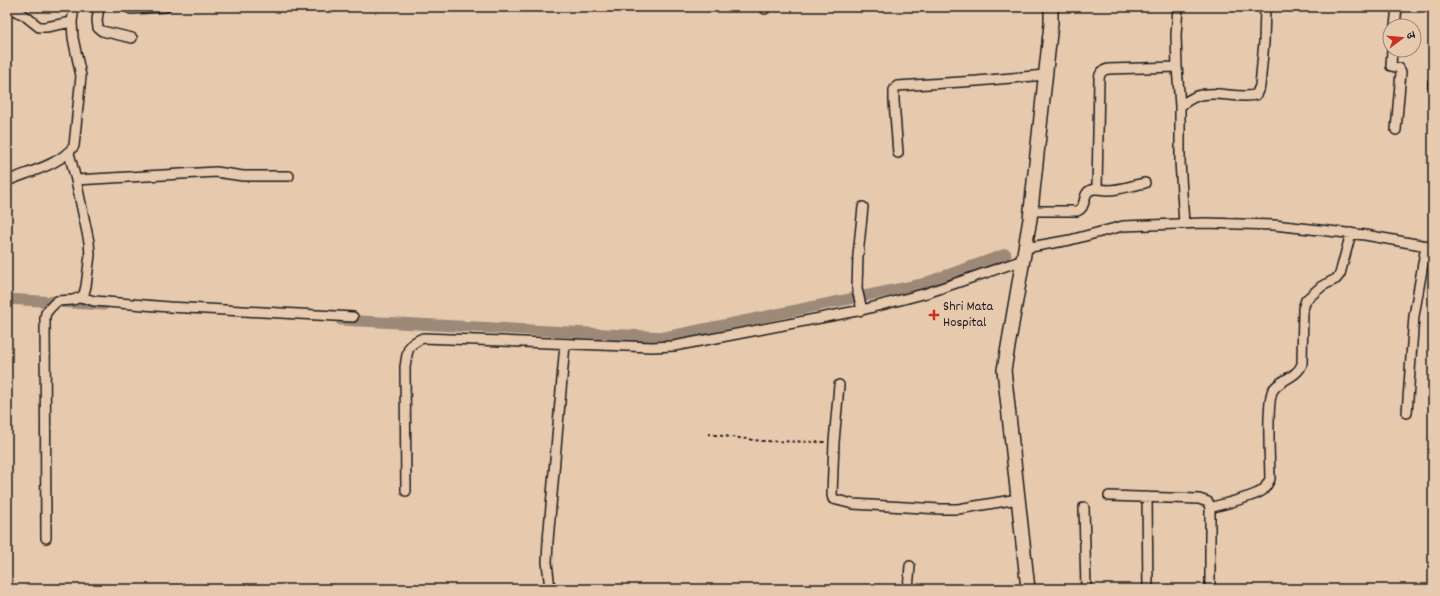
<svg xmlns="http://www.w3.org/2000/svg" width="1440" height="596" viewBox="0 0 1440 596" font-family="Dekko,'Playpen Sans Deva',sans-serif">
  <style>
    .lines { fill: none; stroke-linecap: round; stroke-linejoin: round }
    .canal { stroke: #9c8978; stroke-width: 11 }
    .street-casing { stroke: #1c1c1c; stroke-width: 12 }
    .secondary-casing { stroke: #1c1c1c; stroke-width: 16 }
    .path { stroke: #1c1c1c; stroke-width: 2; stroke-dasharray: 3 3; stroke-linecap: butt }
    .street { stroke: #e7c9ae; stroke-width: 9 }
    .secondary { stroke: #e7c9ae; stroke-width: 13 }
    .poi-dot { fill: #c8321e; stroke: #e7c9ae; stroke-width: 1.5 }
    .labels { text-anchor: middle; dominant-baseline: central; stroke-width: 3.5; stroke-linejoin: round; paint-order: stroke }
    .poi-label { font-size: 14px; fill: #1c1c1c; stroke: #e7c9ae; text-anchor: start }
  </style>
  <rect width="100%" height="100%" fill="#e7c9ae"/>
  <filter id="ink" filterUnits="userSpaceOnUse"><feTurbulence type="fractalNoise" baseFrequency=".025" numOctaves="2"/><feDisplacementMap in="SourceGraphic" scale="8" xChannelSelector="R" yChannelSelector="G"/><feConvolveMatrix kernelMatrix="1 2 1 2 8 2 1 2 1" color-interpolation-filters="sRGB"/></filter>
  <g filter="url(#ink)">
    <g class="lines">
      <!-- canal -->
      <path class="canal" d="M7,299L104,305
        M341,320L665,337L922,284L1006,254"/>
      <defs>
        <path id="street" d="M7,7L24,15L39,27H46L72,22
          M99,7L97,20L98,28L102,31L132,38
          M127,7L131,9L166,7
          M1178,7L1176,35L1177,67L1180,106V161L1184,224
          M765,9V7
          M1395,26L1397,7
          M1392,50L1391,66L1399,68L1401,72L1396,130
          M1433,82V86
          M1180,106C1186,102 1191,98 1197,96C1216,90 1237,99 1256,95L1260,86L1264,42L1265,7
          M898,153L894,101V90L897,86L977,81L1045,75
          M76,180L216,172L243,176H289
          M7,181C28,172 60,165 74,146L81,76L73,38L72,22L74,7
          M1097,189L1099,79C1100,73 1101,71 1108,69L1177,67
          M1031,211H1077C1087,207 1082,196 1089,191C1094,187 1102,190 1108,190C1120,190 1133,185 1145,183
          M1025,248L1070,240L1123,226L1205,223L1274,225L1365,235L1433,247
          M81,297L94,301L169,307L353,317
          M862,310L857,289L858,255L863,207
          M839,385L834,442L832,495L833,499L853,504L940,509H958L1018,499
          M1407,413L1414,316L1426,246
          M406,491L405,367C408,350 406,345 423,338L652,347L674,346L862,310L927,293L1023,260
          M1109,496L1199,499L1208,502L1210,508V589
          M1147,497L1148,589
          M1084,507L1086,589
          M1210,508C1222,504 1255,497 1263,490C1266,487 1268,483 1270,479C1270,464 1266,401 1273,390C1280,379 1297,378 1302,364L1303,309L1306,300L1322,286L1336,279L1340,274L1351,233
          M46,538L45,317L46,313L50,308L57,301L73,300L81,297L84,294L86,286L90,255L89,242L76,180L69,153
          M550,589L547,562L548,541L565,344
          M908,589L910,566"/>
        <path id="secondary" d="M1028,589L1004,370L1030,219L1051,24V7"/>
      </defs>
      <!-- street casing -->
      <use href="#street" class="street-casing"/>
      <!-- secondary casing -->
      <use href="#secondary" class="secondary-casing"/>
      <!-- path -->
      <path class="path" d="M708,434L762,441L825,442"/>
      <!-- street -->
      <use href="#street" class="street"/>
      <!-- secondary -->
      <use href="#secondary" class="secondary"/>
    </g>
  </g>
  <!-- markers -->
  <path class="poi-dot" d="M932 309h4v4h4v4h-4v4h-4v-4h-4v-4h4z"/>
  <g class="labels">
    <!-- poi labels -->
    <g class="poi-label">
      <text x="943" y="307">Shri Mata<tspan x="943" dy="16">Hospital</tspan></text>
    </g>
  </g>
  <!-- margin -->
  <rect width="1440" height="596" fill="none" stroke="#e7c9ae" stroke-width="24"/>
  <rect x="12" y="12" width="1416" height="572" fill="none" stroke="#1c1c1c" stroke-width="1.5" filter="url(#ink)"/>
  <!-- north arrow -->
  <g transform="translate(1402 38) rotate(74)"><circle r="19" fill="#e7c9ae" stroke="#968474"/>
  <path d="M0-3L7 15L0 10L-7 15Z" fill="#c8321e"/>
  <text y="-6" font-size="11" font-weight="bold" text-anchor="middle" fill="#1c1c1c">उ</text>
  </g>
</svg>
